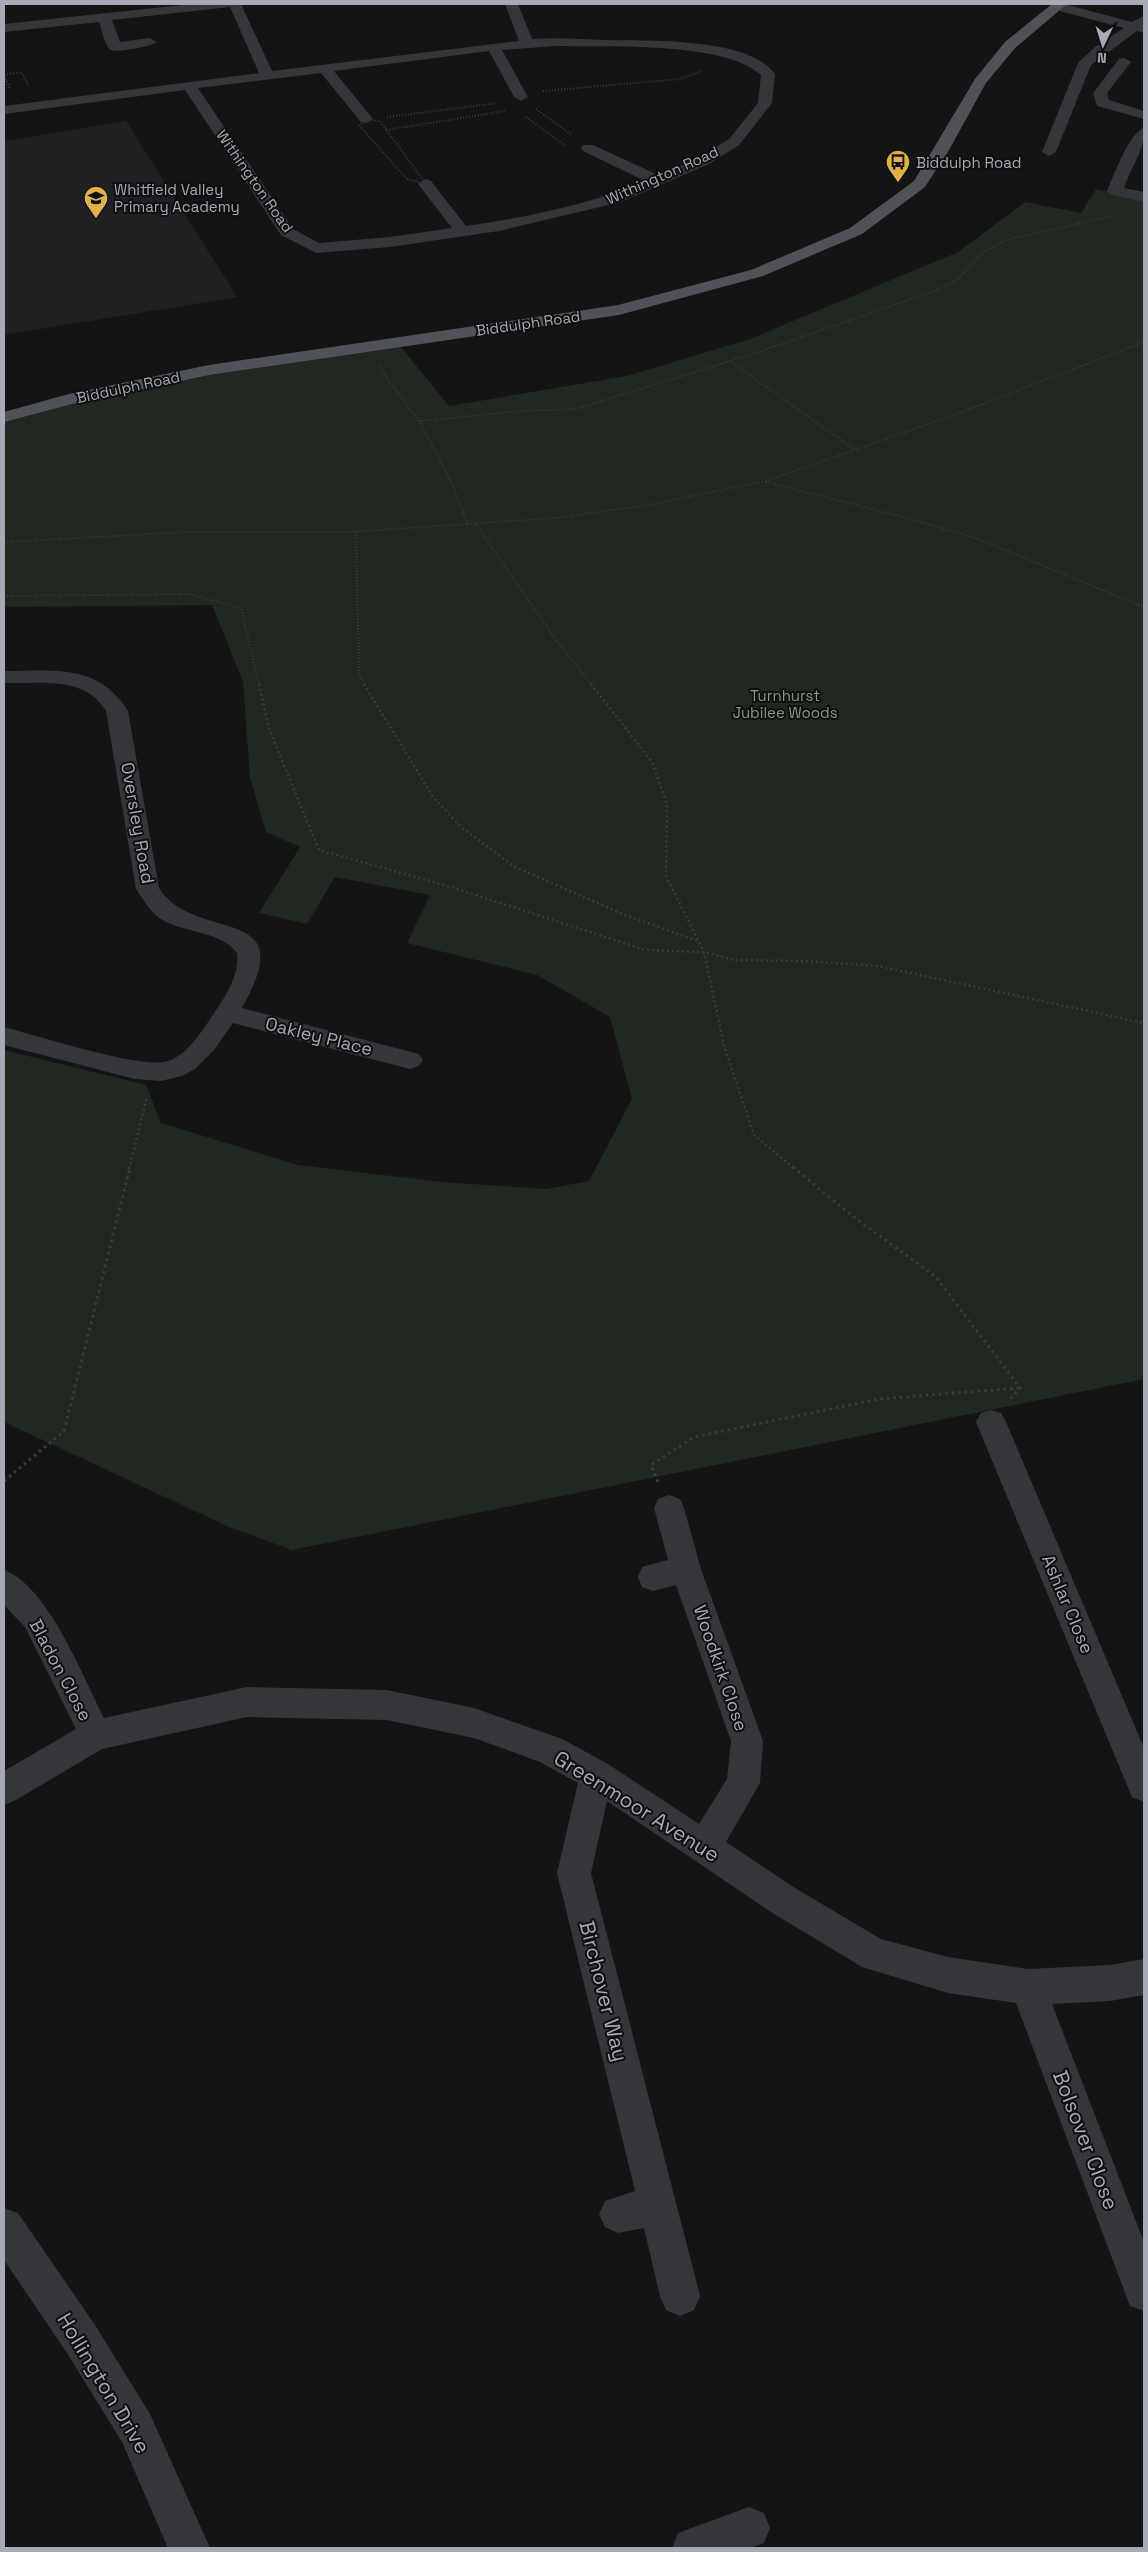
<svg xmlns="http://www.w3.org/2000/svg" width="1148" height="2552" viewBox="0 0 1148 2552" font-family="'Space Grotesk',sans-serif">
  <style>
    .built { fill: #202022 }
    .green { fill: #202821 }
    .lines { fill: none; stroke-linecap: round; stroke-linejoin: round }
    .path-far2 { stroke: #3b3c41; stroke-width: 2; stroke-dasharray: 1 2; stroke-linecap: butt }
    .path-far1 { stroke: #3b3c41; stroke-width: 2.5; stroke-dasharray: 2 3; stroke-linecap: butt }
    .path { stroke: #3b3c41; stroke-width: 3; stroke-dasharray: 2.5 4; stroke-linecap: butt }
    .minor { fill: #35363a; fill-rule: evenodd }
    .major { fill: #515258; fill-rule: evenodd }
    .labels { text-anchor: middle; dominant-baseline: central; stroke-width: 4; stroke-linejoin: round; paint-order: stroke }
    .far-poi-label { font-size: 15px; fill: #a7aab4; stroke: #0f0f10; text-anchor: start }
    .far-street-label { font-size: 15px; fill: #a7aab4; stroke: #0f0f10 }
    .far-park-label { font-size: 15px; fill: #7f9e83; stroke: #0f0f10 }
    .street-label { font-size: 18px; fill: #a7aab4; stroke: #0f0f10 }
    .near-street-label { font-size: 21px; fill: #a7aab4; stroke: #0f0f10 }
  </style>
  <rect width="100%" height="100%" fill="#141415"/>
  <!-- built -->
  <path class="built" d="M126,121L237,297L4,335V141Z"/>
  <!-- green -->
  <path class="green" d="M1096,189L1144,198V1379L292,1550L229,1527L4,1422V1050L146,1085L161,1123L298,1165L442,1182L546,1189L589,1181L632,1099L610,1017L537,975L407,943L430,895L335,877L307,924L259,913L300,847L266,832L250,778L243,682L212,605L4,607V417L69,399L397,342L449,406L627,376L750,339L958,252L1025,202L1081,213Z"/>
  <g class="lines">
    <!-- path-far2 -->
    <path class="path-far2" d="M4,75L21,72L29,86
      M4,76L10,89
      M543,91L680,79L702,71
      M536,109L572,135
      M387,117L497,103
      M526,117L567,147
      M366,119L380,121L426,184L407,179L359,125Z
      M386,130L505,111
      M730,361L855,450
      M379,367L419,421L449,478L468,524
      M419,421L521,411L576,409L753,354L934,291L956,281L983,252L1006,240L1116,215
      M766,482L911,519L978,539L1144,607
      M476,524L553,636L592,685
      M356,532L359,675L365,685
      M4,542L189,532H348L555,518L648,505L766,481L946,418L1144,342
      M4,596L189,594L241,608L259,685"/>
    <!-- path-far1 -->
    <path class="path-far1" d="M259,684L269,729L319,850L451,887L645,950L704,952L734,960L804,961L878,966L1144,1023
      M364,684L433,797L461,827L515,867L625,915L698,941
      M591,684L652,762L667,804L666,876L704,952L724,1046L754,1135L795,1169
      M129,1169L147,1097"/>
    <!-- path -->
    <path class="path" d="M793,1167L851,1215L936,1277L1020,1388L1009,1400
      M4,1481L64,1431L130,1167
      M658,1482L651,1465L694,1437L879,1399L1019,1388"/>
    <!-- minor -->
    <path class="minor" d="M192,4H241L272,71L519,41L505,4H518L532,39C557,37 581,39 605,40C647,41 749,37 775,74L772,103L739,145L709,164L621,202L499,231L390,247L316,253L281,235L185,90L4,114V106L259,73L230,7L112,20L120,42L150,38L157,42C153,46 117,53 111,50C105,47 102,29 99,22L4,32V24ZM556,46C605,47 725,41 761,75L758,103L729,139L699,158L658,175L593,145H583L581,148L583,151L645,181C589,205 527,217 466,226L431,181L426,179L418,184L452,228L390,237L319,243L293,229L198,88L321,73L361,122L366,123L373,119L334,71L489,51L514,97L521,101L528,97L502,50Z
      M1052,4H1064L1132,22L1144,16V33L1137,31L1091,65L1056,152L1049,156L1042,152L1078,63L1095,47L1124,28L1052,9Z
      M1124,58L1131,62L1107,93L1109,100L1144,111V119L1097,106L1093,93L1119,59Z
      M1144,128C1145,150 1131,167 1124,188L1144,192V202L1110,194L1107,191C1113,177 1130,131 1144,128Z
      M4,671C54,671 98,663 128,711L159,888C195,945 303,900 242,1008L419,1054L423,1060L419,1066L410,1069L233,1023L214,1050L195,1069L182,1076L161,1081L135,1079L4,1045V1027C35,1035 143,1070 168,1061C187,1055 202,1031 213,1015C225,997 240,975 237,953C219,929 181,934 158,917C149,910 143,899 136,889L106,711C85,675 40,684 4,683Z
      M991,1410L1001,1413L1006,1422L1144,1748V1802L1132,1797L976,1422L981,1413Z
      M669,1495L680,1499L684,1508L701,1569L763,1741L760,1783L726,1842L795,1888L881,1939L948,1957L1028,1969L1110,1965L1144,1959V1995L1110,2001L1052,2004L1144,2242V2311L1130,2306L1016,2003L948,1993L862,1967L771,1912L607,1801L591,1873L700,2296L694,2310L680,2316L666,2310L660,2296L644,2228L618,2233L605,2227L599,2214L605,2201L635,2191L557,1873L578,1783L540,1762L474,1738L387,1720L247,1717L102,1749L16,1800L4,1805V1771L76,1729L25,1627L4,1605V1570C48,1586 83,1677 104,1718L247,1687L387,1690L474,1708L562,1739L608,1764L699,1824L727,1779L731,1741L676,1585L653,1591L642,1587L638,1577L642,1567L668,1560L654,1508L658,1499Z
      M4,2208L18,2213L95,2325L150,2414L210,2548H168L122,2442L67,2353L4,2260Z
      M749,2507L764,2513L770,2528L764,2543L750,2548H672L678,2533Z"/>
    <!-- major -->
    <path class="major" d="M1052,4H1067L1015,48L986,83L949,150L925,187L862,234L763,276L619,315L209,375L72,404L4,422V412L69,394L209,365L618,305L751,270L850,228L914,181L975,79L1005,42Z"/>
  </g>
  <!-- icons -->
  <defs>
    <symbol id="bus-pin" viewBox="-11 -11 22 30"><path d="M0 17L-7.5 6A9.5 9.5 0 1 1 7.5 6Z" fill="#e1b440" stroke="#0f0f10"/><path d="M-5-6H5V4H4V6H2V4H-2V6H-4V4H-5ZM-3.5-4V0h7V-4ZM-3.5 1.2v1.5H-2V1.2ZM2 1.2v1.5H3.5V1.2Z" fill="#111"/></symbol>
    <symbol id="school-pin" viewBox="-11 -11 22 30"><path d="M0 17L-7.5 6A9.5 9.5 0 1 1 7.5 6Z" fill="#e1b440" stroke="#0f0f10"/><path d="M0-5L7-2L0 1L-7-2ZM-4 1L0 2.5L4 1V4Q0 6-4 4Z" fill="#111"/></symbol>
  </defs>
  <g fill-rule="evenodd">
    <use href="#bus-pin" x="884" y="148" width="28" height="38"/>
    <use href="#school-pin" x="82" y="184" width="28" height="38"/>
  </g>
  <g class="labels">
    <!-- far-poi labels -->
    <g class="far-poi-label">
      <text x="916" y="162">Biddulph Road</text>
      <text x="114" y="189">Whitfield Valley<tspan x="114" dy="17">Primary Academy</tspan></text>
    </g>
    <!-- far-street labels -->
    <g class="far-street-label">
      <text transform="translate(662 175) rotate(-24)">Withington Road</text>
      <text transform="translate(255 181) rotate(55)">Withington Road</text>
      <text transform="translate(528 323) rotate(-8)">Biddulph Road</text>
      <text transform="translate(128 387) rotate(-12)">Biddulph Road</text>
    </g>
    <!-- far-park labels -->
    <g class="far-park-label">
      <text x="785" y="695">Turnhurst<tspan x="785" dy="17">Jubilee Woods</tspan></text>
    </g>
    <!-- street labels -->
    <g class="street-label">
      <text transform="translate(138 823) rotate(80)">Oversley Road</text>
      <text transform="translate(319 1036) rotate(14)">Oakley Place</text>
      <text transform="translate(1068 1604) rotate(67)">Ashlar Close</text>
      <text transform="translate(721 1668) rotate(71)">Woodkirk Close</text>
      <text transform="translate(61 1670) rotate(62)">Bladon Close</text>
    </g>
    <!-- near-street labels -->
    <g class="near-street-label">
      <text transform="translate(637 1806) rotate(32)">Greenmoor Avenue</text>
      <text transform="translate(604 1991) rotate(76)">Birchover Way</text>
      <text transform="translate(1086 2140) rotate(69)">Bolsover Close</text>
      <text transform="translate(104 2383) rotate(59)">Hollington Drive</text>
    </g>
  </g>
  <!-- border -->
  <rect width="1148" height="2552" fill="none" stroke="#a7aab4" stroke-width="10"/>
  <!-- north arrow -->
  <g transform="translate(1103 45) rotate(184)" stroke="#0f0f10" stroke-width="4" paint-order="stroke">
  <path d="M0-4L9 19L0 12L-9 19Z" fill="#a7aab4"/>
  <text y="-8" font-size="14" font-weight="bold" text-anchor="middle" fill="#a7aab4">N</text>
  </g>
</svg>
